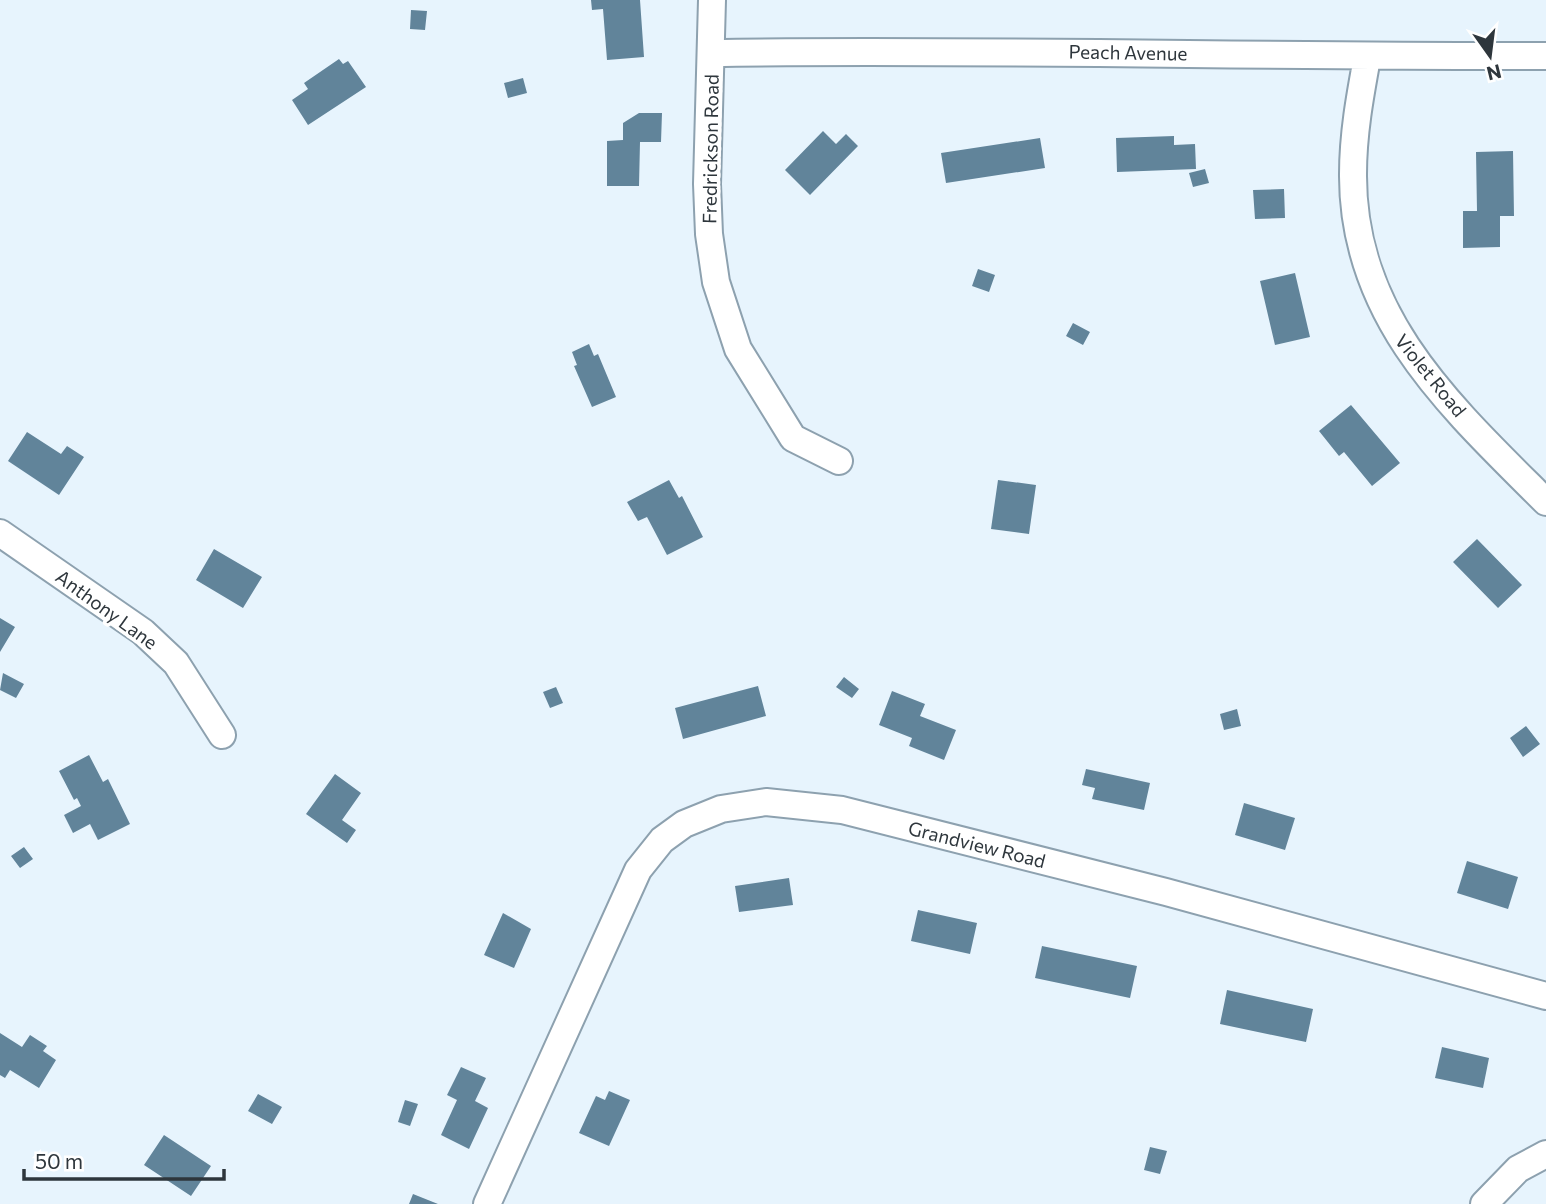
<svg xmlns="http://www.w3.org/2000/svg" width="1546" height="1204" viewBox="0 0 1546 1204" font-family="Commissioner,sans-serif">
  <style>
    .building { fill: #61849a }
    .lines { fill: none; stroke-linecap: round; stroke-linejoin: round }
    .street-casing { stroke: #8da1af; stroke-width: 30 }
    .street { stroke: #fff; stroke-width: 26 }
    .labels { text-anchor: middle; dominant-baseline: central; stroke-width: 7; stroke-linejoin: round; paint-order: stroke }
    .street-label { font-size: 19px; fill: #2e363c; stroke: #fff }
  </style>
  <rect width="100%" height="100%" fill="#e7f4fd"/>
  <!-- building -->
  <path class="building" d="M591,0H640L644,57L607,60L603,9L592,10Z
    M411,10L427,11L425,30L410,29Z
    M339,59L343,64L348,61L366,87L308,125L292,100L308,89L304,83Z
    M523,78L527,93L508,98L504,83Z
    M639,113H662L661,142H640L639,186H607V141L623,140V123Z
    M823,131L836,144L846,134L858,146L810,195L785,170Z
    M1174,136V145L1195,144L1196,169L1117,172L1116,138Z
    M1040,138L1045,168L946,183L941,153Z
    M1513,151L1514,216H1500V247L1463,248V211H1477L1476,152Z
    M1205,169L1209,183L1193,187L1189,173Z
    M1284,189L1285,218L1255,219L1253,190Z
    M978,269L995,275L989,292L972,286Z
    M1295,273L1310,337L1275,345L1260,281Z
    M1073,323L1090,332L1083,345L1066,336Z
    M589,344L594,356L598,354L616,397L592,407L574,366L577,365L572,352Z
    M1351,405L1400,463L1372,486L1344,452L1339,456L1319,431Z
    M27,432L61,454L67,446L84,457L59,495L8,461Z
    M669,480L679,498L682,496L703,537L667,555L647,517L638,521L627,502Z
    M998,480L1036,485L1029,534L991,529Z
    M1477,539L1522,585L1498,608L1453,562Z
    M214,549L262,577L243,608L196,580Z
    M0,618L15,627L0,652Z
    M3,673L24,684L16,698L0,690Z
    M844,677L859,689L852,698L836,687Z
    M758,686L766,716L683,739L675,708Z
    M556,687L563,703L550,708L543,692Z
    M892,691L925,704L920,716L956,730L944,760L909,746L912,738L879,725Z
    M1237,709L1241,726L1224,730L1220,714Z
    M1526,726L1540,744L1523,757L1510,738Z
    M89,755L103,782L108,779L130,824L98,840L90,824L73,833L64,815L81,806L77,798L74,800L59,771Z
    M1086,769L1150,783L1144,810L1092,799L1095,788L1082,785Z
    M335,774L361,793L342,820L356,830L347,843L306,814Z
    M1244,803L1295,818L1285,850L1235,835Z
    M24,847L33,859L20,868L11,856Z
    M1467,861L1518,877L1508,909L1457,893Z
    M789,878L793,905L739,912L735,886Z
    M918,910L977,923L970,954L911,941Z
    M503,913L531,929L514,968L484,955Z
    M1042,946L1137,966L1130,998L1035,978Z
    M1227,990L1313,1009L1306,1042L1220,1024Z
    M0,1033L22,1047L30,1035L47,1046L43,1051L56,1060L39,1088L10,1070L5,1078L0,1075Z
    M1442,1047L1489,1058L1483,1088L1435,1078Z
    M461,1067L486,1078L475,1101L488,1108L469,1149L441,1135L457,1100L447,1095Z
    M609,1091L630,1100L609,1146L579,1133L596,1096L605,1100Z
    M258,1094L282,1107L272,1124L248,1111Z
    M405,1100L418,1104L410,1126L398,1122Z
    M164,1135L211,1166L191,1196L144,1165Z
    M1150,1147L1167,1151L1160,1174L1144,1170Z
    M413,1194L438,1204H409Z"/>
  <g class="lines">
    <defs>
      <path id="street" d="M712,0L707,184L709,234L716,282L738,349L793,438L839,461
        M711,53C989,49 1268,57 1546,56
        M1367,58C1360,96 1353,134 1353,174C1352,318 1451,407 1546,502
        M0,533L143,632L176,663L222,735
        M487,1204L638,870L662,840L684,824L721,809L766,802L842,810L1166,892L1546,996
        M1484,1204L1518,1169L1546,1154"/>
    </defs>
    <!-- street casing -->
    <use href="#street" class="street-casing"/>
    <!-- street -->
    <use href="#street" class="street"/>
  </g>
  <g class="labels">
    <!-- street labels -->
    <g class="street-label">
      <text transform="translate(1128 52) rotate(1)">Peach Avenue</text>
      <text transform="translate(710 149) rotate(-89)">Fredrickson Road</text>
      <text transform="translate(1431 375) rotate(51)">Violet Road</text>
      <text transform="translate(107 609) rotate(36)">Anthony Lane</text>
      <text transform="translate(977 844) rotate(14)">Grandview Road</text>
    </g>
  </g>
  <!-- north arrow -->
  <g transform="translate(1490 56) rotate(166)" stroke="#ffffff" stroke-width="5" paint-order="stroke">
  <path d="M0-5L12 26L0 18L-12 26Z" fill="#2e363c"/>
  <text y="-10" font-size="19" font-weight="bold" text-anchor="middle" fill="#2e363c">N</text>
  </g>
  <!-- scale -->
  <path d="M24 1169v10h200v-10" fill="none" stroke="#2e363c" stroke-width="3.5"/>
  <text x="35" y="1169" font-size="21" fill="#2e363c" stroke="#ffffff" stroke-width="5" paint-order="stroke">50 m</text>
</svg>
